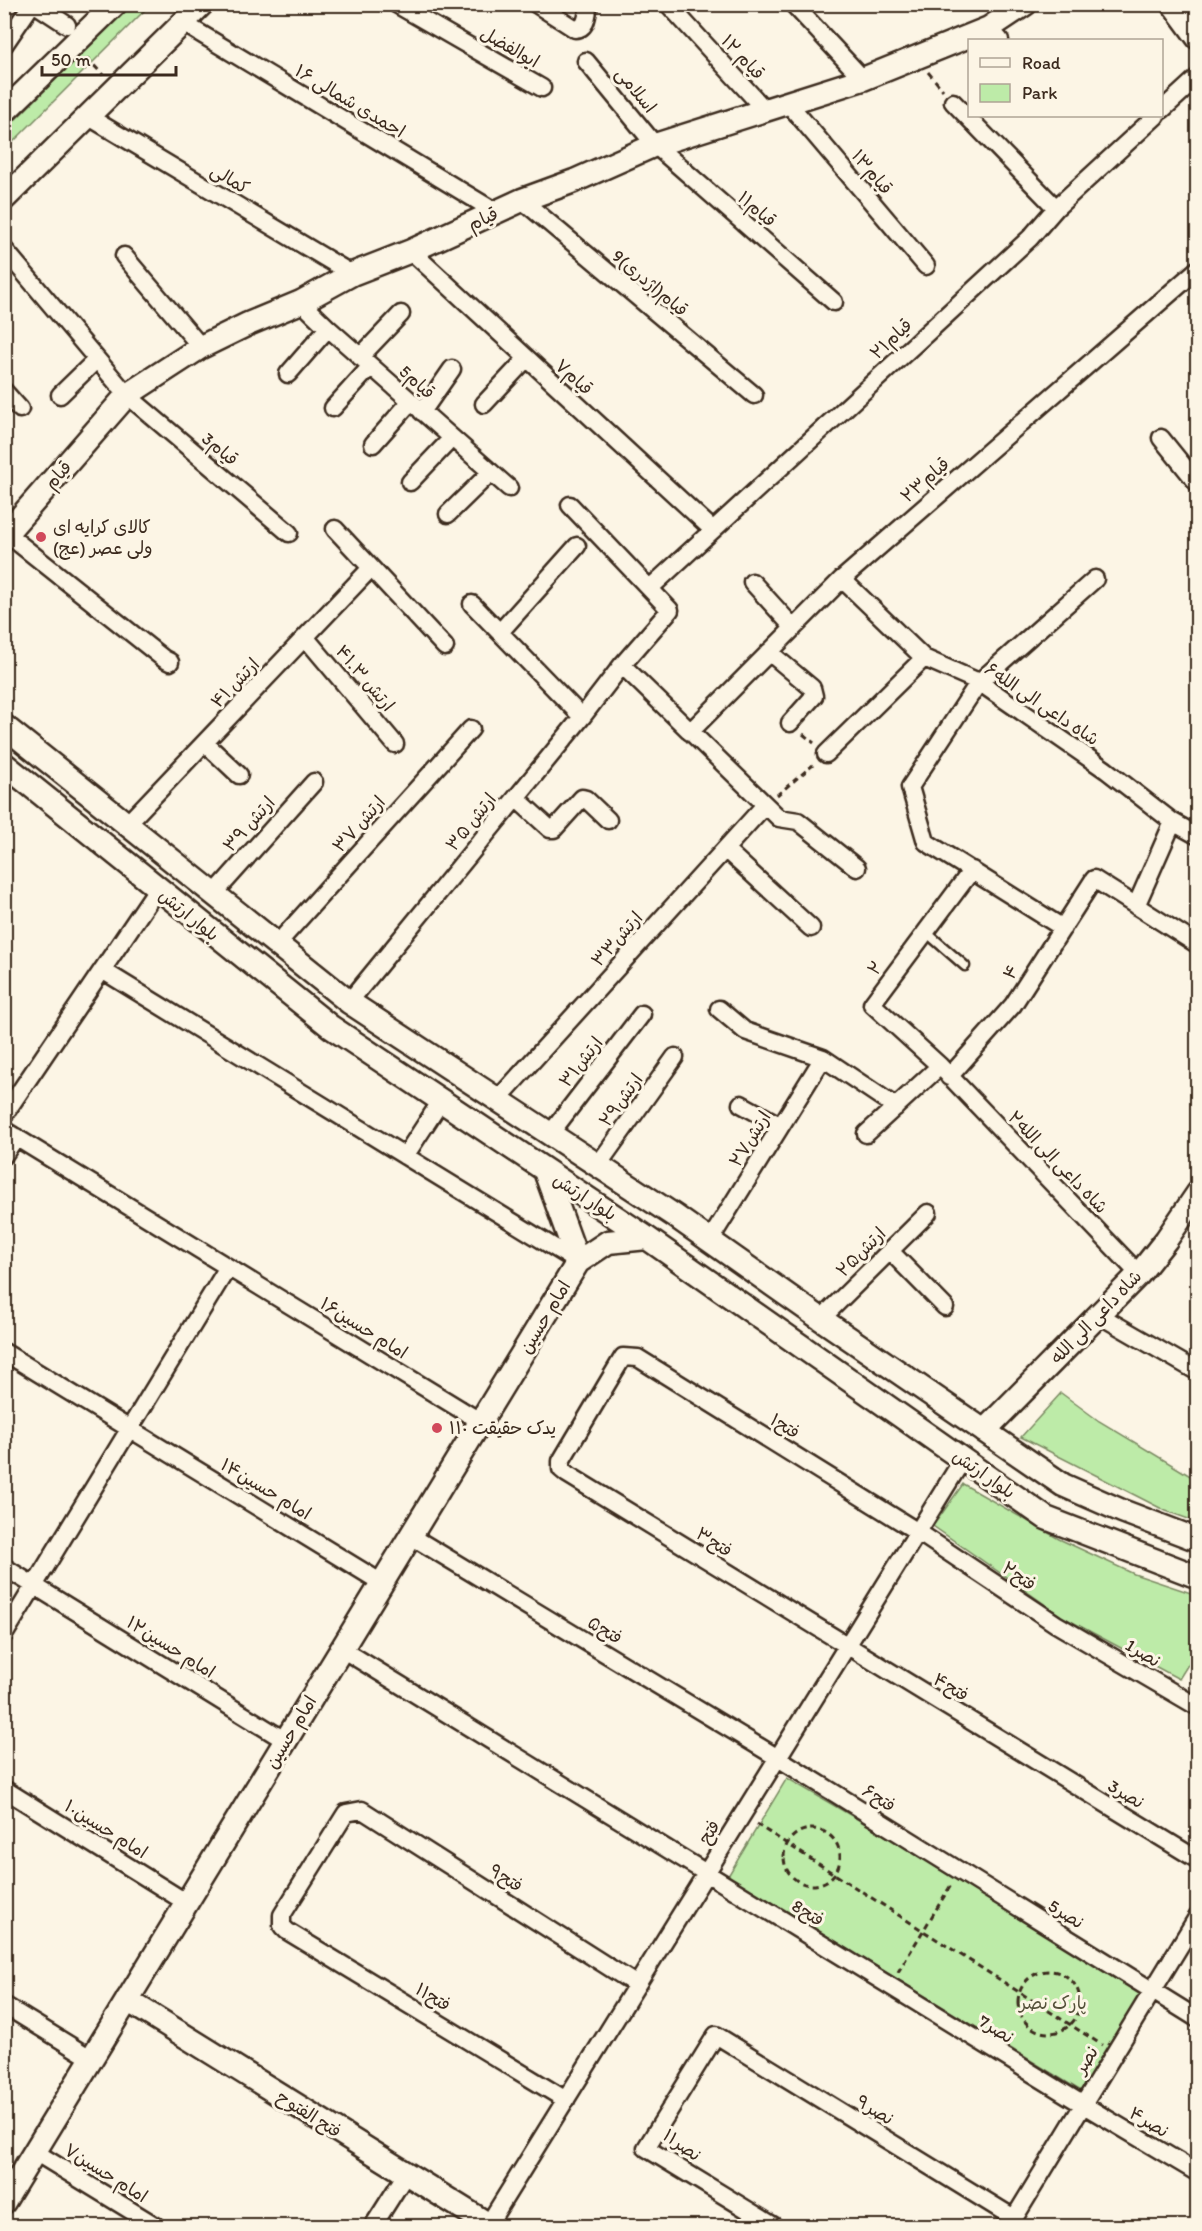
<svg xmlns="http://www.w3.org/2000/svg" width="1202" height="2231" viewBox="0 0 1202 2231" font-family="Itim,'Playpen Sans Arabic',sans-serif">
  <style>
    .green { fill: #bdeba8; stroke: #7c8a63; stroke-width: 1.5 }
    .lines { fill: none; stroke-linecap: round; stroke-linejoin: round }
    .lane-casing { stroke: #3b2a1e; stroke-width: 13 }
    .street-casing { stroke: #3b2a1e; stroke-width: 21 }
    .secondary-casing { stroke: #3b2a1e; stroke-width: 27 }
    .path { stroke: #3b2a1e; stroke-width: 3; stroke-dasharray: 6 4.5; stroke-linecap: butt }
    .lane { stroke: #fcf5e5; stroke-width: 8 }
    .street { stroke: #fcf5e5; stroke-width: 16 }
    .secondary { stroke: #fcf5e5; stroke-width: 22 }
    .poi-dot { fill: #d1495b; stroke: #fcf5e5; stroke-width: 2 }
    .labels { text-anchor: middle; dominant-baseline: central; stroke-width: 6; stroke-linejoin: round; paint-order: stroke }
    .street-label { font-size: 18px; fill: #3b2a1e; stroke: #fcf5e5 }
    .poi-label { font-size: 18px; fill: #3b2a1e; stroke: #fcf5e5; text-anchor: start }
    .park-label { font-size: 18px; fill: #55513a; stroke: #fcf5e5 }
  </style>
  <rect width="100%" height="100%" fill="#fcf5e5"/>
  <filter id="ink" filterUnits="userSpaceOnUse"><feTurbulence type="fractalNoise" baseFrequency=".0167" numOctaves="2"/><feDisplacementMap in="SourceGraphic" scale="12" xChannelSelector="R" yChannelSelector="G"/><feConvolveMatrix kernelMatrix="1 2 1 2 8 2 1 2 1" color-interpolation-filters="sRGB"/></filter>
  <g filter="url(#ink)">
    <!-- green -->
    <path class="green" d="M131,5H150L5,150V130Z
      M1061,1393L1099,1421L1197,1480V1522L1166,1511L1021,1437Z
      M963,1484L1059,1539L1134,1574L1197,1595V1650L1179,1679L1063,1617L933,1526Z
      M787,1778L1151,1991L1086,2094L728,1876Z"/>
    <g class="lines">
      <defs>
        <path id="lane" d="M926,932L965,966"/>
        <path id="street" d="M35,4L67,25
          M396,4L542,88
          M536,4L575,29C587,29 587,15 589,4
          M668,4L766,111
          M793,4L863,79
          M183,23L496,212
          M989,28L1000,40
          M4,45L32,4
          M586,61L655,145L834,302
          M953,102L1056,208
          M788,103L926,266
          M1162,110L1198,77
          M89,117L352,274
          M522,200L754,395
          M4,249L127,395L289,533
          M411,251L713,530
          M124,256L201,347
          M301,302L328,328L509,488
          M360,357L401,314
          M288,374L328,328
          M4,391L20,409
          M60,395L96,360
          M484,404L526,359
          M333,408L371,366
          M422,412L452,369
          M1161,438L1198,484
          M373,444L411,401
          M410,482L452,438
          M448,514L491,472
          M335,529L445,647
          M7,534L164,659L170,662
          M842,579L924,658L979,682L1106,770L1173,822L1198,836
          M752,582L793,627
          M650,588L1030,238L1056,208L1156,116
          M472,604L582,717
          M500,632L577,546
          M305,637L395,744
          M769,652L812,688L814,696L790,723
          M622,665L779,818L798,821L857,868
          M690,732L842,579L1198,269
          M205,743L239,775
          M826,754L924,658
          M516,798L550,829H554L582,798L586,799L608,820
          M127,824L371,568
          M725,849L811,928
          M972,870L872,1004L940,1066L1139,1274
          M214,894L314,782
          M1136,906L1173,822
          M1063,928L926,842L910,787L979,682L1095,579
          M277,944L471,729
          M102,970L578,1262
          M349,1002L582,717L622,665L670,610L570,505
          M719,1009L745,1031L823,1058L896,1107
          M949,1077L1013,1005L1094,879L1198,945
          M498,1099L765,805
          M741,1104L781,1126
          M4,1115L157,889
          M4,1130L481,1422
          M550,1134L642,1014
          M866,1134L940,1066
          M4,1155L16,1137
          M405,1156L441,1101
          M598,1165L675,1057
          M710,1240L823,1058
          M890,1251L945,1307
          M1099,1315L1198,1372
          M821,1319L928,1213
          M4,1352L382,1583
          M411,1536L778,1758L1198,2019
          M4,1567L286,1741
          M4,1635L228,1267
          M342,1649L1082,2104L1198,2173
          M1198,1707L1056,1624L918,1532L638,1358L623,1357L561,1461V1469L567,1474L1198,1860
          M4,1789L187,1903
          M4,2005L92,2059
          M566,2100L287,1931L282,1926V1915L346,1813L362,1810L637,1985
          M35,2152L156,2226
          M488,2225L963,1459
          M1010,2225L1198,1916
          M373,2226L406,2174
          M774,2226L646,2148L716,2035L1014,2218"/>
        <path id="secondary" d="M1173,4L1198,38
          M4,112L115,4
          M4,199L202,4
          M4,536L127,395L201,347L248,324L301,302L352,274L411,251L522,200L574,181L655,145L863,79L989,28L1025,4
          M4,726L349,1002L675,1216L821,1319L1063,1485L1122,1511L1198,1540
          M4,764L331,1027L647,1238L1046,1518L1198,1577
          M545,1171L578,1262
          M984,1431L1139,1274L1166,1240L1198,1193
          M127,2000L491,2226
          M4,2202L578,1262L608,1242L647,1238"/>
      </defs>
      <!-- lane casing -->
      <use href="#lane" class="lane-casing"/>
      <!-- street casing -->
      <use href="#street" class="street-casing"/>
      <!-- secondary casing -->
      <use href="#secondary" class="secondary-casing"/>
      <!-- path -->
      <path class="path" d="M87,58L103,75
        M928,72L943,90
        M803,734L814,743
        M777,795L813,765
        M756,1824L1102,2045
        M784 1857a28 28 0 1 1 56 0a28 28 0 1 1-56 0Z
        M1018 2002a31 31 0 1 1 62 0a31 31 0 1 1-62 0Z
        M898,1972L951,1885"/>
      <!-- lane -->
      <use href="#lane" class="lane"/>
      <!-- street -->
      <use href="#street" class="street"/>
      <!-- secondary -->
      <use href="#secondary" class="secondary"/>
    </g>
  </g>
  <!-- markers -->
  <g class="poi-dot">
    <circle cx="41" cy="537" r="6"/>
    <circle cx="437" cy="1428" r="6"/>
  </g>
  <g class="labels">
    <!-- street labels -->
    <g class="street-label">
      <text transform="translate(510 47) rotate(30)">ابوالفضل</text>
      <text transform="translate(743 57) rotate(47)">قیام ۱۲</text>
      <text transform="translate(636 90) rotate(51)">اسلامی</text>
      <text transform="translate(350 101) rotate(31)">احمدی شمالی ۱۶</text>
      <text transform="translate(872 172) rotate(50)">قیام۱۳</text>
      <text transform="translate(230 179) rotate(31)">کمالی</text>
      <text transform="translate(757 209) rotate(41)">قیام۱۱</text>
      <text transform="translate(483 219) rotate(-25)">قیام</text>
      <text transform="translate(650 283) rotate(40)">قیام(اژدری)9</text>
      <text transform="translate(891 339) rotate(-43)">قیام۲۱</text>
      <text transform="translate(574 377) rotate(42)">قیام۷</text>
      <text transform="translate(417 382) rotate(42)">قیام5</text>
      <text transform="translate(220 449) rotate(40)">قیام3</text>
      <text transform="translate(58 475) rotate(-49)">قیام</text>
      <text transform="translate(925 480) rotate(-41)">قیام۲۳</text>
      <text transform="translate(365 678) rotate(50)">ارتش ۴۱.۳</text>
      <text transform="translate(235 683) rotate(-46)">ارتش ۴۱</text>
      <text transform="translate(1042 704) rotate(34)">شاه داعی الی الله۶</text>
      <text transform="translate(471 822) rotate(-51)">ارتش ۳۵</text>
      <text transform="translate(249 824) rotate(-48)">ارتش ۳۹</text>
      <text transform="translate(359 824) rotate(-48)">ارتش ۳۷</text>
      <text transform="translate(189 915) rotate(39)">بلوار ارتش</text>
      <text transform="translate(617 939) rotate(-48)">ارتش۳۳</text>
      <text transform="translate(875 968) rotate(-53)">۲</text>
      <text transform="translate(1011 972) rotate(-57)">۴</text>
      <text transform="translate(581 1062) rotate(-52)">ارتش۳۱</text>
      <text transform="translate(621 1100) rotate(-54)">ارتش۲۹</text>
      <text transform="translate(750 1139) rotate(-58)">ارتش۲۷</text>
      <text transform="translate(1058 1162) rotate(46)">شاه داعی الی الله۲</text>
      <text transform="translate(585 1197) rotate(33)">بلوار ارتش</text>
      <text transform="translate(861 1252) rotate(-45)">ارتش۲۵</text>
      <text transform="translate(545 1317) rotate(-59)">امام حسین</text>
      <text transform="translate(1096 1317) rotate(-46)">شاه داعی الی الله</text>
      <text transform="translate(364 1328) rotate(32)">امام حسین۱۶</text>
      <text transform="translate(785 1426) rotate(32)">۱فتح</text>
      <text transform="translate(984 1474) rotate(35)">بلوار ارتش</text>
      <text transform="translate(266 1489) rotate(31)">امام حسین۱۴</text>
      <text transform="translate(714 1542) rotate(32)">۳فتح</text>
      <text transform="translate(1019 1576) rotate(34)">۲فتح</text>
      <text transform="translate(605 1630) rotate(31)">۵فتح</text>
      <text transform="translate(171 1647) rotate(32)">امام حسین۱۲</text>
      <text transform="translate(1143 1653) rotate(31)">1نصر</text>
      <text transform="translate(951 1687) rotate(31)">فتح۴</text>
      <text transform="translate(291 1732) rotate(-59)">امام حسین</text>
      <text transform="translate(1126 1794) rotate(31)">3نصر</text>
      <text transform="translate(879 1798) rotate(32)">۶فتح</text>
      <text transform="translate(106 1829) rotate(32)">امام حسین۱۰</text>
      <text transform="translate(709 1832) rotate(-58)">فتح</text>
      <text transform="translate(506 1878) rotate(32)">۹فتح</text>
      <text transform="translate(808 1913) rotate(32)">8فتح</text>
      <text transform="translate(1066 1914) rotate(32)">5نصر</text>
      <text transform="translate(433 1997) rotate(31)">۱۱فتح</text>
      <text transform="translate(996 2029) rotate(32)">7نصر</text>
      <text transform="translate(1086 2060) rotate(-58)">نصر</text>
      <text transform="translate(875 2110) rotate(31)">۹نصر</text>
      <text transform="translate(309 2114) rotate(32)">فتح الفتوح</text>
      <text transform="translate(1149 2122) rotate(31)">۴نصر</text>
      <text transform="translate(682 2145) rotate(35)">۱۱نصر</text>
      <text transform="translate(106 2173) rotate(32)">امام حسین۷</text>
    </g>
    <!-- poi labels -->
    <g class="poi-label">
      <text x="53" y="527">کالای کرایه ای<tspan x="53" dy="21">ولی عصر (عج)</tspan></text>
      <text x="449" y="1428">یدک حقیقت ۱۱۰</text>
    </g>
    <!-- park labels -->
    <g class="park-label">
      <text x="1053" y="2003">پارک نصر</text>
    </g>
  </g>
  <!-- margin -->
  <rect width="1202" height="2231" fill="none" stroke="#fcf5e5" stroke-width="24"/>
  <rect x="12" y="12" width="1178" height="2207" fill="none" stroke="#3b2a1e" stroke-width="2" filter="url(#ink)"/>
  <!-- legend -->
  <rect x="968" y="39" width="195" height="78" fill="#fcf5e5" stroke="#afa495" stroke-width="1.5"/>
  <rect x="980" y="58" width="30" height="9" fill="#fcf5e5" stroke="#afa495" stroke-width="1.5"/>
  <text x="1022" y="69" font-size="18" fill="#3b2a1e">Road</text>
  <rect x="980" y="84" width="30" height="18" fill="#bdeba8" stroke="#afa495" stroke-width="1.5"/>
  <text x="1022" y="99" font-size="18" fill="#3b2a1e">Park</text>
  <!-- scale -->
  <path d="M42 66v9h134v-9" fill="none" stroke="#3b2a1e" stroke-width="3"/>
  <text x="51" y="66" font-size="18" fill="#3b2a1e" stroke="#fcf5e5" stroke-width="4.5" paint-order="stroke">50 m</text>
</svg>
